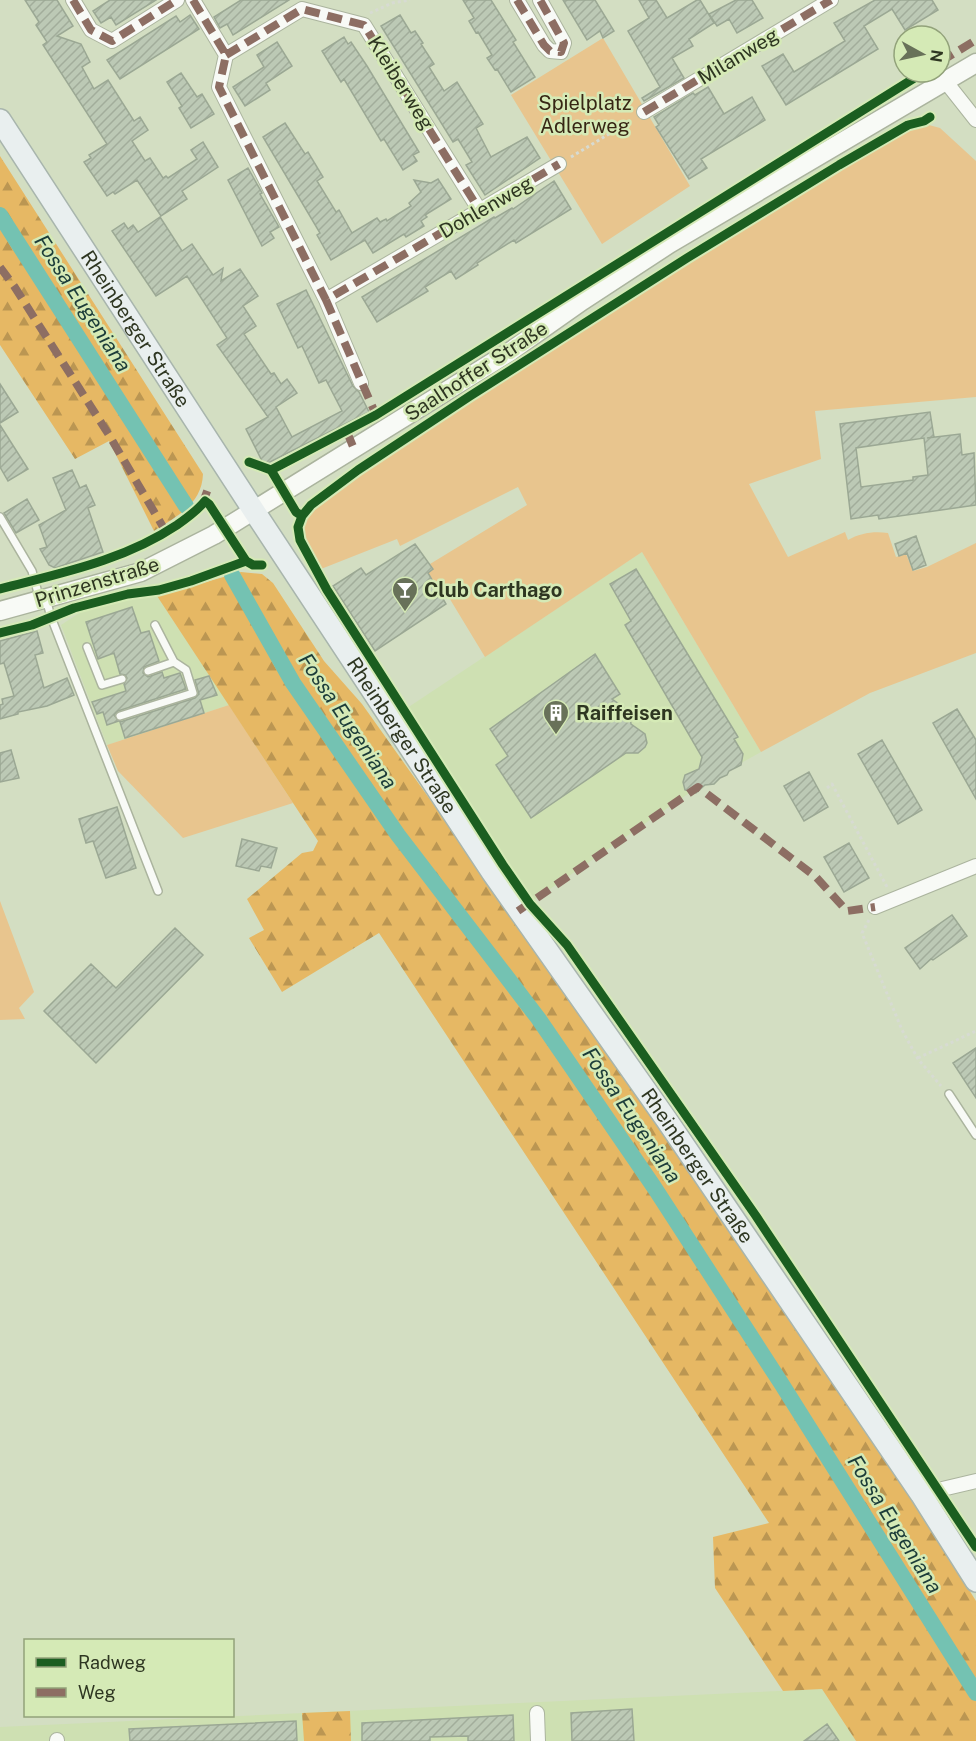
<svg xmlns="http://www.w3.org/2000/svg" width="976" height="1741" viewBox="0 0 976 1741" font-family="'Public Sans',sans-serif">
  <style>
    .built { fill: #cee0b2 }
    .green { fill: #e8c58e }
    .forest { fill: url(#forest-firs) }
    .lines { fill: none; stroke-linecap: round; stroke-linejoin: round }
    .canal { stroke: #74c2b2; stroke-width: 16 }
    .building { fill: url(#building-hatch); stroke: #9ba894; stroke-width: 1.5; fill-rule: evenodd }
    .lane-casing { stroke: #abb49e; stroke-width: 10 }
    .street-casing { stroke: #abb49e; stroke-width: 16 }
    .secondary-casing { stroke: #abb49e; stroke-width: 21 }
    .primary-casing { stroke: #a8b5ad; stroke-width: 24 }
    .path { stroke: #d7dbd2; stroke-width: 3; stroke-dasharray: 3 3; stroke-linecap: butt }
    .lane { stroke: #f8faf6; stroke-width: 7 }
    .street { stroke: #f8faf6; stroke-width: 14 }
    .secondary { stroke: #f8faf6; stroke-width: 18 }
    .primary { stroke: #e9efef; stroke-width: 21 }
    .quiet { stroke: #8d6e63; stroke-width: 8; stroke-dasharray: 15 8; stroke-linecap: butt }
    .cycleway-casing { stroke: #d5eab6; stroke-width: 13 }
    .cycleway { stroke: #1b5e20; stroke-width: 9 }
    .labels { text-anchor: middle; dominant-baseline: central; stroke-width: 5; stroke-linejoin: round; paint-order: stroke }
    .street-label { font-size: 20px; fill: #2e3621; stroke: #d5eab6 }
    .park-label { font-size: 20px; fill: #372614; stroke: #d5eab6 }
    .poi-label { font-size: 20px; font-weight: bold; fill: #2e3621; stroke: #d5eab6; text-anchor: start }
    .water-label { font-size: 21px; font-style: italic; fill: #1c3c39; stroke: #d5eab6 }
  </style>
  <defs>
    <pattern id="forest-firs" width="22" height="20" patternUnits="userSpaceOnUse" patternTransform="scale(1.5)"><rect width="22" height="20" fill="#e6b864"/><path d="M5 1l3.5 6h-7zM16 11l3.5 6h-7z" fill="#bb9652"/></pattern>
    <pattern id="building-hatch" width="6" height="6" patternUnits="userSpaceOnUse" patternTransform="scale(1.5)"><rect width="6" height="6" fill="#bcc9b5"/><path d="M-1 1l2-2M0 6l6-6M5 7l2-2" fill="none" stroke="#a2ad9b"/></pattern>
  </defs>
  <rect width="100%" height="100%" fill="#d3dec2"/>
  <!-- built -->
  <path class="built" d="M642,552L761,752L698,787L518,911L392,718Z
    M157,596L229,705L107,745L61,625L81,612L125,601Z
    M822,1689L856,1741H0V1727Z"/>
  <!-- green -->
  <path class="green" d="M603,38L690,186L602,244L511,95Z
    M929,125L940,128L976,161V397L815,411L821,459L749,484L788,557L845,532L848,540C860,533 874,531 888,533L896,557L906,554L913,571L927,567L976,543V653L870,693L761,752L642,552L485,657L445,591L438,595L426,574L433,569L430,564L527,505L518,487L400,546L397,539L321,569L304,540L301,526L303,520L314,506L350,480L532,359L760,217L881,145L916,127Z
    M229,705L293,803L183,838L118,771L107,745Z
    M0,901L34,992L19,1008L25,1019L0,1020Z"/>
  <!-- forest -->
  <path class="forest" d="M0,156L203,474C202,504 177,516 154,531L109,441L75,459L0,345Z
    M241,572L262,574L273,583L324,661L362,704L587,1020L911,1497L976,1601V1741H856L822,1689L783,1691L715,1588L713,1537L769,1523L379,933L282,992L249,938L264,930L247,899L302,853L313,851L318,841L157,596Z
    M350,1711L351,1741H304L302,1713Z"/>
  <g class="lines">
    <!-- canal -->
    <path class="canal" d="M0,215L186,506
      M232,575L293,683L398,835L538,1018L654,1187L781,1383L976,1693"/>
  </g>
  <!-- building -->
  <path class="building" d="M25,0H57L73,26L57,36L81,44L90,62L82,67L94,89L108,80L134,121L140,117L148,130L132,141L145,161L150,158L163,178L166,176L168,178L197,159L191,150L203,142L218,167L182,191L187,199L161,216L137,180L115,194L113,192L107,196L84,162L91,158L89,155L107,144L43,45L47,42L36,25L39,22Z
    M110,0H156L116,25L111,17L101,23L93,11Z
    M241,0H289L233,35L227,24L220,28L214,17Z
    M463,0H491L516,40L513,42L535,77L511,92L497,69L495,70L487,58L492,55L478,32L476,33L469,21L474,18Z
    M563,0H595L614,31L603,38L600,31L587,40Z
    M639,0H656L667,18L697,0H700L714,23L689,39L693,46L672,58L684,78L644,101L642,98L660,87L628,31L649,18Z
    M736,0H752L763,18L737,33L729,19L717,26L709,14Z
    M875,0H932L938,10L905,30L892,9L864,26L878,49L786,105L762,66L783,54L794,72L845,41L834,23Z
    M190,15L199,29L120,79L107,60L176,16L180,22Z
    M400,15L411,33L415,31L423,43L421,44L434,64L429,67L444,91L457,82L483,124L476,128L491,157L527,137L540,158L485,195L466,165L472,162L458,139L453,142L381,26Z
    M344,37L348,44L351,42L367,66L419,152L413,155L417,161L403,170L384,139L381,141L344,79L341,82L322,51Z
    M277,42L292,66L266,83L270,90L245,106L233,87L264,67L257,55Z
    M181,73L197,97L202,94L214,114L191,128L179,108L182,106L167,82Z
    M708,87L724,114L752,97L765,120L701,159L707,168L689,179L656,127L659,125L654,117L693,93L695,95Z
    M285,123L305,154L308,152L323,177L317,181L336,212L339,210L352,233L377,218L380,222L386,219L387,221L411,206L409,203L421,192L414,180L431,183L438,179L451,199L425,215L427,217L421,221L424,226L406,237L404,234L373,253L365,240L331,260L317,235L320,233L263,137Z
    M248,168L262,193L260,194L279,227L270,232L274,238L262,246L228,180Z
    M554,181L571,209L516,243L514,240L477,263L478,265L456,279L451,271L425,287L428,291L377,322L362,297L494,217L495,218L512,208L513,209Z
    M160,217L182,251L192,244L213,275L223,268L221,281L240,269L258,296L243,306L256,326L244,334L271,374L274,373L281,384L287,379L297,393L276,407L292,437L342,411L326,380L319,383L302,346L298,348L277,304L306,290L353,386L359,392L369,412L264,465L246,429L268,417L217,345L227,338L187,276L156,296L112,231L124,223L128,229L133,225L138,232Z
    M0,384L18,412L0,423Z
    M930,412L934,437L927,438L960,434L962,455L974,453L976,505L879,519L878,515L851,519L840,424ZM924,438L928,475L913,477V480L861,487L856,448Z
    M0,425L28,469L8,481L0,467Z
    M72,470L80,488L86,485L95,505L88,508L103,552L55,568L49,565L40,549L47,547L39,525L66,510L53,478Z
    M27,499L39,520L16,533L4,513Z
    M916,536L926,565L913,570L907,553L899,556L895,544Z
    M415,544L433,569L428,573L446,604L375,651L333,586L361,568L366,575Z
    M636,569L738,737L734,739L743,754L741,765L729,771L727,775L720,778L714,784L705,785L696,793L685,790L683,782L685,775L699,769L702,757L625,625L631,621L610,584Z
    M132,607L141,633L149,631L159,661L144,667L143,673L148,677L162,672L164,678L180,673L186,689L118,711L114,715L119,721L107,725L103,712L97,714L92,702L126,691L124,684L127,678L125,675L120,674L114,653L98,659L86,622Z
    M37,631L43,653L35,655L44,688L67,678L74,695L47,706L18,712V714L0,719V705L3,704L2,699L14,696L4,663L0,664V641Z
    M595,654L620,694L612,699L629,711L631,724L645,734L647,743L645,747L638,753H626L531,818L496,765L508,756L490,729Z
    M209,676L217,695L200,700L204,713L125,738L120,722L195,698L199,694L195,680Z
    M957,709L976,740V799L933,723Z
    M882,740L922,810L898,824L858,754Z
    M11,750L19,778L0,782V753Z
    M809,772L828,807L804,821L784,786Z
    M117,807L136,868L106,878L93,841L86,843L79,819Z
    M242,839L277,848L271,868L261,866L259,871L236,866Z
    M849,843L869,878L844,892L824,857Z
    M952,915L967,936L933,960L931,959L920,969L905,948Z
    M175,928L203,955L96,1063L44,1011L91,964L116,988Z
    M976,1048V1098L953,1063Z
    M632,1709L634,1741H572L571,1713Z
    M513,1715L514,1741H468V1736L430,1737V1741H362V1723Z
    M296,1721L297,1741H130L129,1729Z
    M827,1724L839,1741H804Z"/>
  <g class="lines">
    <defs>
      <path id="lane" d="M0,517L32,571L40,600
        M46,599L51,617L158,891
        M87,647L102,685L122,679
        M148,671L174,662
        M120,716L193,693L186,670L174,662L155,625
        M949,1094L976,1135"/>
      <path id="street" d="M73,0L91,30L112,41L177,0
        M193,0L226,55L219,87L326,300L559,164
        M517,0L544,45L550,51L561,52L564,43L540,0
        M226,55L302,9L364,25L480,211
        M946,82L976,120
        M644,112L831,0
        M326,300L361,383
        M875,907L976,866
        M921,1494L976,1481
        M537,1713L538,1741
        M57,1740V1741"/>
      <path id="secondary" d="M0,611L141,572L214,535L511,351L582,301L669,244L976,63"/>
      <g id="primary">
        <path id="s1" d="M0,120L254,511L492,872L666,1119L921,1494L976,1581"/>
      </g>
    </defs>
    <!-- lane casing -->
    <use href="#lane" class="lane-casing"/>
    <!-- street casing -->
    <use href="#street" class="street-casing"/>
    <!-- secondary casing -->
    <use href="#secondary" class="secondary-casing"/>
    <!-- primary casing -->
    <use href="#primary" class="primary-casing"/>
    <!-- path -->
    <path class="path" d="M370,13L392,3L410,0
      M571,157L632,120
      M205,501L217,516
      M234,542L246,561
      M827,788L832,784L887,887
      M869,920L862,933L902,1030L918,1059L941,1086
      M918,1058L976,1031"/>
    <!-- lane -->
    <use href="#lane" class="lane"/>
    <!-- street -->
    <use href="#street" class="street"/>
    <!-- secondary -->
    <use href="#secondary" class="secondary"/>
    <!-- primary -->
    <use href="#primary" class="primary"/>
    <!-- quiet -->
    <path class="quiet" d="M73,0L91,30L112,41L177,0
      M193,0L226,55L219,87L326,300L559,164
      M517,0L544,45L550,51L561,52L564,43L540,0
      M226,55L302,9L364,25L480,211
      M940,62L976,40
      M644,112L831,0
      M0,267L14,286L109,435L166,532
      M326,300L376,415
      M347,432L354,449
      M202,505L209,486
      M518,911L698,787L816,877L847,911L875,907"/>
    <defs>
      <path id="cycleway" d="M249,462L271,470L296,512L302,516L298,527L300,540L327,590L503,865L530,904L567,945L756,1216L976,1547
        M271,470L376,415L924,72
        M302,516L311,505L358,470L470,396L687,258L839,165L908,125L924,121L930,117
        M0,589C61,573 123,561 177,525C187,518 197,511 205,501L209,504L246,561L253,565H262
        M0,633L32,625L74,608L128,594L159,590L191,581L246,561"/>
    </defs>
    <!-- cycleway casing -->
    <use href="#cycleway" class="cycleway-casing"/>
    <!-- cycleway -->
    <use href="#cycleway" class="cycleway"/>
  </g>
  <!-- icons -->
  <defs>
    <symbol id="bar-pin" viewBox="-11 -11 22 30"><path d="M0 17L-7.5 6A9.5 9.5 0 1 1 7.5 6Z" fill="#687159" stroke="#d5eab6"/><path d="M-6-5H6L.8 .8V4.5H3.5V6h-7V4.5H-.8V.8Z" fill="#fff"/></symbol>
    <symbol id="building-pin" viewBox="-11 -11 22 30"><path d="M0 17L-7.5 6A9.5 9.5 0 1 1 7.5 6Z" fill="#687159" stroke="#d5eab6"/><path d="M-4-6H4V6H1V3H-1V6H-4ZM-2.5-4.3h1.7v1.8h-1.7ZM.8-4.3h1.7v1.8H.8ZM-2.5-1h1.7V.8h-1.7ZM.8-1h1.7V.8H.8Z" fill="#fff"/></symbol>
  </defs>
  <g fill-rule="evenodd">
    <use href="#bar-pin" x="390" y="575" width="30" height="40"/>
    <use href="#building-pin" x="541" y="698" width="30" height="40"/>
  </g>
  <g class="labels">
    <!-- street labels -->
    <g class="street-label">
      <text transform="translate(738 56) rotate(-31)">Milanweg</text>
      <text transform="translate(401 83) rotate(58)">Kleiberweg</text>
      <text transform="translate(486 207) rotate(-30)">Dohlenweg</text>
      <text stroke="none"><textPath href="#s1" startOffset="249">Rheinberger Straße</textPath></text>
      <text transform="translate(476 371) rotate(-33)">Saalhoffer Straße</text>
      <text transform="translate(97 582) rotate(-17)">Prinzenstraße</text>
      <text stroke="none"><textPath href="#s1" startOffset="735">Rheinberger Straße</textPath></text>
      <text stroke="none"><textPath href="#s1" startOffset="1257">Rheinberger Straße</textPath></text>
    </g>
    <!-- park labels -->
    <g class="park-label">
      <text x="585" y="103">Spielplatz<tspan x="585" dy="23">Adlerweg</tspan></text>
    </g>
    <!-- poi labels -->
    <g class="poi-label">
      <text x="424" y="590">Club Carthago</text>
      <text x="576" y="713">Raiffeisen</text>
    </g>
    <!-- water labels -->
    <g class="water-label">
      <text transform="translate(83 303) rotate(57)">Fossa Eugeniana</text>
      <text transform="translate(348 721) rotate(56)">Fossa Eugeniana</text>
      <text transform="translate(632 1115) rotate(56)">Fossa Eugeniana</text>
      <text transform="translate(895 1524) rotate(58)">Fossa Eugeniana</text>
    </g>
  </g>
  <!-- legend -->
  <rect x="24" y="1639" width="210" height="78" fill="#d5eab6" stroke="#92a27a" stroke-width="1.5"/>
  <rect x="36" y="1658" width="30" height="9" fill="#1b5e20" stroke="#92a27a" stroke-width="1.5"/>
  <text x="78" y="1669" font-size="18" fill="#2e3621">Radweg</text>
  <rect x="36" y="1688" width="30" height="9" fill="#8d6e63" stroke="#92a27a" stroke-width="1.5"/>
  <text x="78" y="1699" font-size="18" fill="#2e3621">Weg</text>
  <!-- north arrow -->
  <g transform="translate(922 54) rotate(98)"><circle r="28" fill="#d5eab6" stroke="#92a27a" stroke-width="1.5"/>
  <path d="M0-4.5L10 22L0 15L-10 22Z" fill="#687159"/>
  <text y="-9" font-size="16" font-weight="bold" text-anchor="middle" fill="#2e3621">N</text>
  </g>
</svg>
